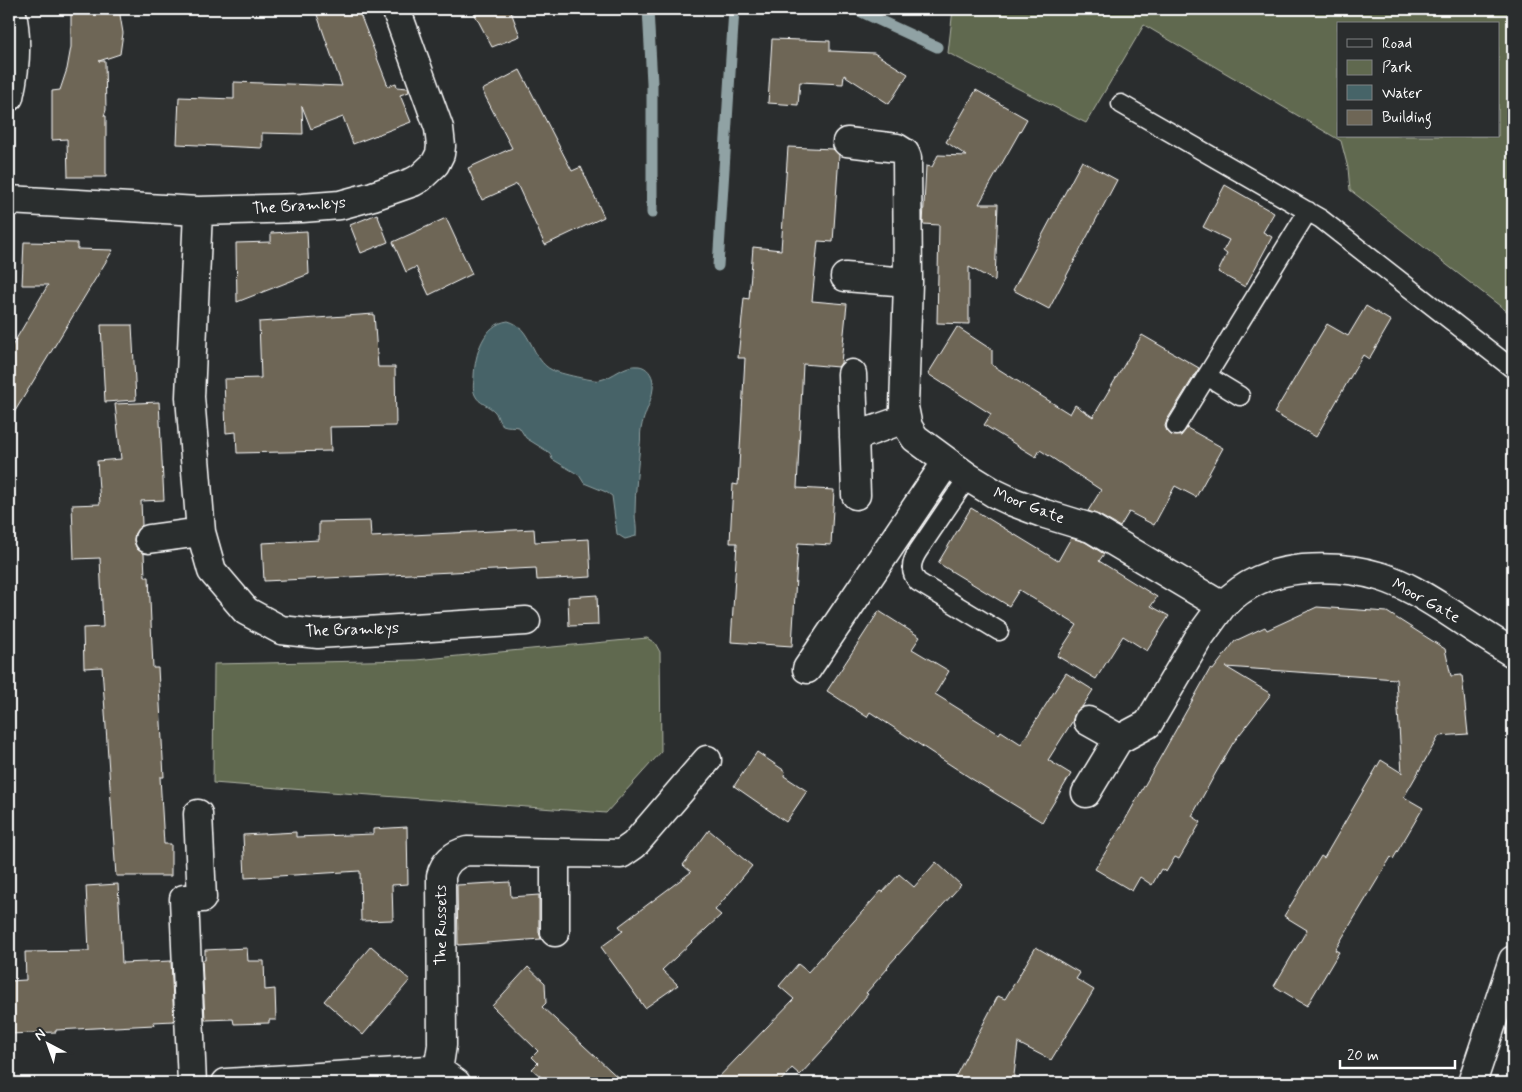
<svg xmlns="http://www.w3.org/2000/svg" width="1522" height="1092" viewBox="0 0 1522 1092" font-family="Mynerve,sans-serif">
  <style>
    .green { fill: #60694f; stroke: #b0b4a7; fill-rule: evenodd }
    .water { fill: #466468; stroke: #90a2a4 }
    .lines { fill: none; stroke-linecap: round; stroke-linejoin: round }
    .stream { stroke: #90a2a4; stroke-width: 11 }
    .building { fill: #6e6656; stroke: #fff }
    .lane-casing { stroke: #fff; stroke-width: 21 }
    .street-casing { stroke: #fff; stroke-width: 31 }
    .lane { stroke: #2a2d2e; stroke-width: 18 }
    .street { stroke: #2a2d2e; stroke-width: 28 }
    .labels { text-anchor: middle; dominant-baseline: central; stroke-width: 4; stroke-linejoin: round; paint-order: stroke }
    .street-label { font-size: 16px; fill: #fff; stroke: #2a2d2e }
  </style>
  <rect width="100%" height="100%" fill="#2a2d2e"/>
  <filter id="ink" filterUnits="userSpaceOnUse"><feTurbulence type="fractalNoise" baseFrequency=".02" numOctaves="2"/><feDisplacementMap in="SourceGraphic" scale="10" xChannelSelector="R" yChannelSelector="G"/><feConvolveMatrix kernelMatrix="1 2 1 2 8 2 1 2 1" color-interpolation-filters="sRGB"/></filter>
  <g filter="url(#ink)">
    <!-- green -->
    <path class="green" d="M953,9H1513V316L1350,190L1348,168L1341,141L1144,25L1086,123L948,53ZM1338,24H1498V136H1338Z
      M647,638L655,643L660,652L661,752L606,813L213,783L214,664L416,660Z"/>
    <!-- water -->
    <path class="water" d="M508,321C532,327 531,360 552,370C558,373 595,382 600,380C614,377 624,364 639,366C647,367 652,374 653,382C655,396 643,415 641,429C640,434 641,440 640,445C638,467 635,490 635,513C635,521 637,528 636,536L625,539L617,534L612,496L606,492L584,483L579,475L552,459L550,453L526,438L519,427C514,426 507,427 503,425C498,422 498,416 495,412C489,405 479,404 475,395C472,388 474,382 474,376C475,355 483,324 508,321Z"/>
    <g class="lines">
      <!-- stream -->
      <path class="stream" d="M648,9L652,83V213
        M855,9L937,47
        M718,266L734,9"/>
    </g>
    <!-- building -->
    <path class="building" d="M71,9H119L123,33L120,54L99,61H105L106,110L104,116H106V177H68L67,139L52,140V91L60,90L67,69L71,47Z
      M315,9H358L388,86L396,83L397,87L408,88L409,92L400,95L411,122L353,144L343,117L311,129L302,106L303,134L262,133V148L177,144L179,97L234,99V82L342,86Z
      M472,9H510L520,36L492,47Z
      M772,39L830,41V51L874,53L908,74L889,104L844,75L843,84L800,82L798,105L768,103Z
      M520,70L572,171L581,167L604,217L545,245L517,184L482,200L468,168L512,148L482,90Z
      M976,90L1027,119L979,204H998L995,281L969,267V324L937,323L939,225L923,224L926,166L932,167L938,155L967,156L946,142Z
      M788,147L833,149L839,155L833,242L818,241L812,301L847,304L841,363L838,367L803,364L797,488L834,490L831,545L798,543L792,646L731,642L737,543H730L733,484L738,485L745,358H738L744,298L749,299L753,247L781,250Z
      M1082,161L1117,180L1049,309L1013,290Z
      M1225,185L1274,213L1263,232L1272,237L1245,287L1218,272L1227,254L1223,251L1229,240L1203,227Z
      M377,214L388,242L361,253L350,225Z
      M446,218L472,274L429,295L416,267L406,272L393,242Z
      M307,231L309,274L237,302L236,243L271,242V233Z
      M24,242L77,243V249L113,250L9,421V351L48,285H22Z
      M1366,306L1391,321L1369,359L1363,355L1316,437L1274,413L1327,324L1348,336Z
      M374,314L378,367H395L396,426L330,427L331,451L237,453L236,432L226,433L224,379L261,378L259,322Z
      M101,325H132L136,400L105,402Z
      M957,327L992,350V365L1070,414L1075,405L1093,417L1142,335L1199,368L1167,420L1165,426L1167,431L1171,435L1181,436L1187,428L1223,448L1196,497L1175,486L1154,525L1129,512L1120,527L1099,515L1088,511L1101,490L1040,450L1036,457L984,425L991,414L928,374Z
      M159,402L164,500L141,501L142,525L135,533L134,541L137,549L144,554L145,577H149L153,668H158L164,777H160L164,844H171V876H116L102,667L84,668L83,628L103,627L100,558L74,559L72,505L100,504L97,461L121,459L115,404Z
      M971,508L1058,561L1071,538L1085,542L1104,554L1099,561L1157,597L1151,606L1169,616L1147,651L1123,636L1096,679L1057,656L1077,625L1019,590L1009,606L938,563Z
      M370,521L371,537L534,529L535,542L589,539L591,577L537,580L536,568L264,581L262,543L319,540V522Z
      M597,595L598,625L569,626L568,597Z
      M1317,607L1387,612L1445,649L1451,676L1462,675L1468,734L1439,736L1404,797L1423,808L1393,859L1391,857L1335,950L1339,952L1307,1006L1274,986L1307,930L1284,916L1321,856L1324,858L1381,760L1402,773L1396,679L1226,667L1271,694L1233,743L1214,776L1192,816L1201,822L1179,859L1175,857L1166,872L1161,869L1152,885L1140,877L1132,891L1095,869L1124,822L1210,669L1213,670L1235,641L1265,627L1267,630Z
      M879,611L920,637L912,649L949,671L935,694L999,734L1001,731L1021,744L1066,673L1093,690L1082,707L1075,713L1072,722L1048,760L1071,774L1042,822L972,779L870,712L867,717L827,691Z
      M757,752L785,771L784,776L807,791L786,822L734,786Z
      M407,827L408,884L392,885L393,920L361,921L360,871L245,878L243,835L296,832V837L373,834V829Z
      M709,830L752,866L715,910L721,915L662,970L678,985L645,1008L601,947L623,931L619,926L691,872L683,865Z
      M936,862L961,885L887,967L888,968L866,993L868,994L832,1038L833,1039L800,1075L792,1068L779,1083H713L794,999L779,986L798,964L808,972L881,891L883,892L899,874L914,887Z
      M510,882L511,897L539,895V932L541,939L458,945L457,885Z
      M118,884L122,963L171,961L174,1021L153,1022L154,1025L56,1030V1032L9,1034V981L26,980L25,952L89,951L86,886Z
      M371,946L410,980L363,1035L324,1001Z
      M1036,947L1080,973L1076,979L1094,990L1051,1060L1018,1043L1013,1083H952L998,996L1005,999Z
      M247,948L248,961H264L265,990L275,989L276,1020H269V1023L234,1024L233,1019L205,1020L202,960H205V950Z
      M528,967L545,983L546,1003L542,1007L624,1083H548L532,1069L538,1063L532,1057L538,1051L492,1006Z"/>
    <g class="lines">
      <defs>
        <path id="lane" d="M1121,104L1321,219L1513,369
          M1207,376L1240,396
          M1176,426L1308,211
          M968,477L918,551C911,562 909,572 918,582L999,631"/>
        <path id="street" d="M9,97C16,67 18,39 11,9
          M847,142L897,148L905,153L907,158L908,282L904,407L908,427L915,438L968,477L994,493L1013,502L1045,514L1091,528L1222,606C1245,583 1270,572 1303,569C1330,567 1356,569 1382,577C1407,585 1428,599 1449,612C1470,626 1492,640 1513,653
          M9,200L198,211L302,208L340,205L373,196L413,182L420,178L435,164L440,154L441,146L439,128L396,9
          M198,211L190,397L201,532L212,571L246,611L281,630L318,634L526,621
          M845,277L908,282
          M852,374L856,495
          M854,437L905,419
          M149,539L201,532
          M807,669L946,463
          M1088,721L1120,739
          M1086,793L1118,740L1148,724L1198,639L1222,606
          M555,853V932
          M438,1071L442,1045L441,876C444,863 454,854 467,851L621,854L634,845L707,760
          M192,1083L184,899L202,898L198,814
          M226,1083L428,1070L442,1073L456,1083
          M1472,1083L1513,960"/>
      </defs>
      <!-- lane casing -->
      <use href="#lane" class="lane-casing"/>
      <!-- street casing -->
      <use href="#street" class="street-casing"/>
      <!-- lane -->
      <use href="#lane" class="lane"/>
      <!-- street -->
      <use href="#street" class="street"/>
    </g>
  </g>
  <g class="labels">
    <!-- street labels -->
    <g class="street-label">
      <text transform="translate(299 206) rotate(-4)">The Bramleys</text>
      <text transform="translate(1029 506) rotate(21)">Moor Gate</text>
      <text transform="translate(1426 601) rotate(29)">Moor Gate</text>
      <text transform="translate(352 630) rotate(-2)">The Bramleys</text>
      <text transform="translate(441 925) rotate(-90)">The Russets</text>
    </g>
  </g>
  <!-- margin -->
  <rect width="1522" height="1092" fill="none" stroke="#2a2d2e" stroke-width="30"/>
  <rect x="15" y="15" width="1492" height="1062" fill="none" stroke="#fff" stroke-width="2" filter="url(#ink)"/>
  <!-- legend -->
  <rect x="1337" y="22" width="162" height="115" fill="#2a2d2e" stroke="#7f8182"/>
  <rect x="1347" y="39" width="25" height="8" fill="#2a2d2e" stroke="#7f8182"/>
  <text x="1382" y="48" font-size="15" fill="#ffffff">Road</text>
  <rect x="1347" y="60" width="25" height="15" fill="#60694f" stroke="#7f8182"/>
  <text x="1382" y="72" font-size="15" fill="#ffffff">Park</text>
  <rect x="1347" y="85" width="25" height="15" fill="#466468" stroke="#7f8182"/>
  <text x="1382" y="98" font-size="15" fill="#ffffff">Water</text>
  <rect x="1347" y="110" width="25" height="15" fill="#6e6656" stroke="#7f8182"/>
  <text x="1382" y="122" font-size="15" fill="#ffffff">Building</text>
  <!-- north arrow -->
  <g transform="translate(48 1044) rotate(319)" stroke="#2a2d2e" stroke-width="4" paint-order="stroke">
  <path d="M0-4L9 19L0 12L-9 19Z" fill="#ffffff"/>
  <text y="-8" font-size="14" font-weight="bold" text-anchor="middle" fill="#ffffff">N</text>
  </g>
  <!-- scale -->
  <path d="M1340 1060v8h115v-8" fill="none" stroke="#ffffff" stroke-width="2.5"/>
  <text x="1347" y="1060" font-size="15" fill="#ffffff" stroke="#2a2d2e" stroke-width="4" paint-order="stroke">20 m</text>
</svg>
